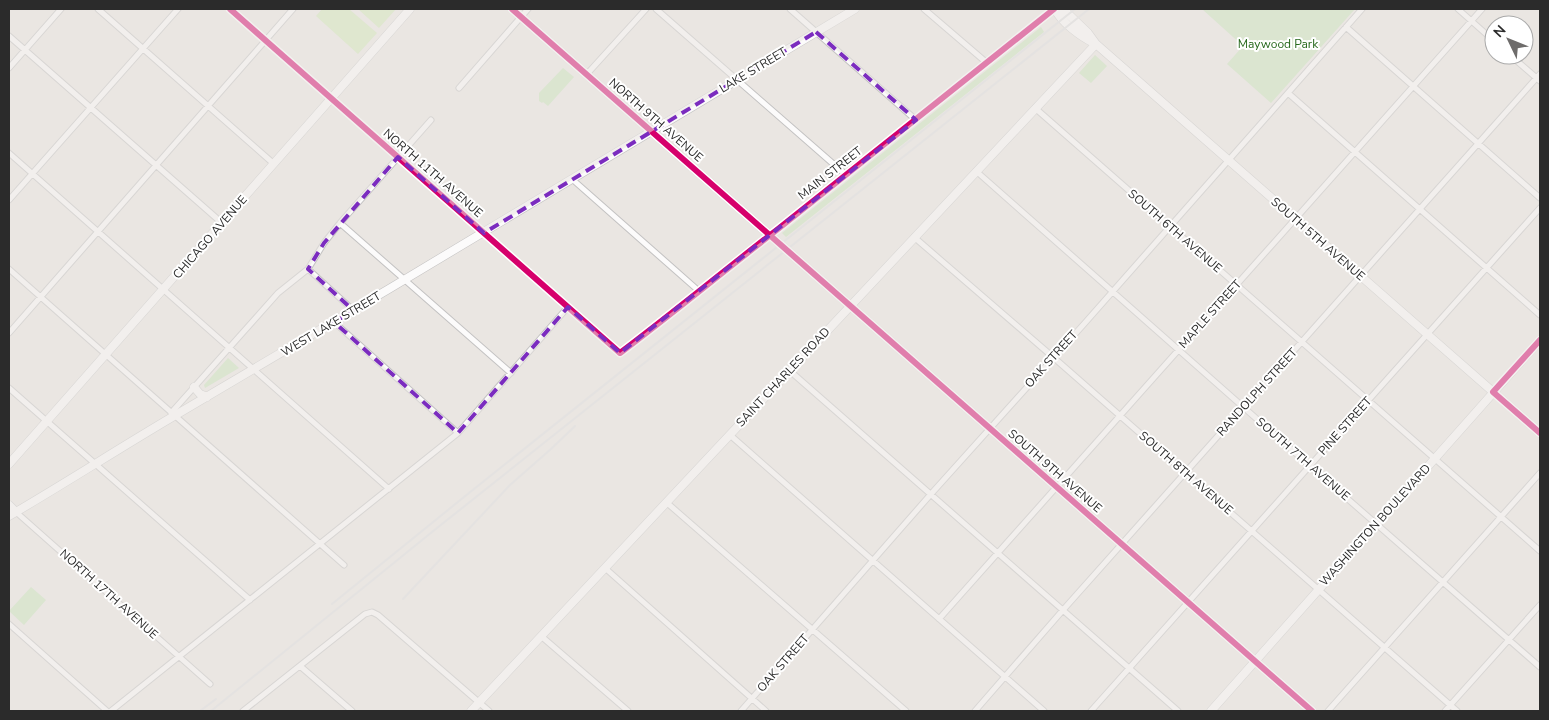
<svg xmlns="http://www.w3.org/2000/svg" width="1549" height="720" viewBox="0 0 1549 720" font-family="'Nunito Sans',sans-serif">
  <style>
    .green { fill: #c9e4bb }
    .pitch { fill: #d3e8b9 }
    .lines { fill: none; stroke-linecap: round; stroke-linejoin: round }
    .street-casing { stroke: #c3c2c2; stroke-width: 7 }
    .secondary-casing { stroke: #c3c2c2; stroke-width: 9 }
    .street { stroke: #fcfbfb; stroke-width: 5 }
    .secondary { stroke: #fcfbfb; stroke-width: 8 }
    .rail { stroke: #dededf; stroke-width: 2 }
    .cycleway-casing { stroke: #fff; stroke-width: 9 }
    .cycleway { stroke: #d6006c; stroke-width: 6 }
    .marked { fill: none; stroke: #7b2cbf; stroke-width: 4; stroke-dasharray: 10 6; stroke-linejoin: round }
    .labels { text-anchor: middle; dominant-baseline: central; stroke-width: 4; stroke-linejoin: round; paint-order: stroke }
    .park-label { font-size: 12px; fill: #26681c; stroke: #fff }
    .street-label { font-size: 12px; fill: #2b2b2b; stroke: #fff }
  </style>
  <rect width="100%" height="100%" fill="#eae6e2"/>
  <!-- green -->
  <path class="green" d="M1202,9H1355L1271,103L1227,64L1243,46Z
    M1041,27L1044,32L786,237L782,233Z
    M1095,55L1107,66L1091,83L1079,73Z
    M563,68L574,77L548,106L543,102L542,103L539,101V93Z
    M228,358L239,368L205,388L204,385Z
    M31,587L46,600L24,625L9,611Z"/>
  <!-- pitch -->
  <path class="pitch" d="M322,9H349L377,33L358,54L316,16Z
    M358,9H396L379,28Z"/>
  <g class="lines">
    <defs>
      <path id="street" d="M98,9L274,164
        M230,9L620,353C673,313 725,270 778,229C870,155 962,83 1054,9
        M656,9L846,175
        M790,9L916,120
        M924,9L987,63
        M1458,9L1494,41
        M1346,27L1540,198
        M9,36L222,223
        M1510,55L1540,81
        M9,68L61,9
        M587,74L646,9
        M459,88L528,9
        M1288,93L1540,315
        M1035,108L1540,551
        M9,153L389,489
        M976,171L1310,466L1540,667
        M572,179L700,292
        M9,200L178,9
        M340,223L511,373
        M914,237L1053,357L1457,711
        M9,269L344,565
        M308,269L354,311
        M334,322L458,433
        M9,333L293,9
        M790,371L1178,711
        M9,388L250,600
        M171,413L278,293L308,269L324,243L340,223L431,120
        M730,435L1044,711
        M666,502L906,711
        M16,512L210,684
        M605,568L766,711
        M939,619L1482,9
        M9,624L107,711
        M541,636L628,711
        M300,666L352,711
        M111,711L458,433L568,307
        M243,711L365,614L372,612L378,615L489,711
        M741,711L931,494L1084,324L1362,9
        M975,711L1063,610L1540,74
        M1091,711L1540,208
        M1328,711L1540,473
        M1445,711L1540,605"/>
      <path id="secondary" d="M512,9L1312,711
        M1055,9C1061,22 1081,37 1094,43
        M1059,9H1063L1088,33L1096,44L1540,433
        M194,387L200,394L207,397
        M9,464L410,9
        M9,505L16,512
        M9,516C64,484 118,449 174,416C402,282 629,146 855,9
        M471,711L1096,44
        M1211,711L1540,340"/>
    </defs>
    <!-- street casing -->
    <use href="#street" class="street-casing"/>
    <!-- secondary casing -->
    <use href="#secondary" class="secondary-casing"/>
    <!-- street -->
    <use href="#street" class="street"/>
    <!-- secondary -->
    <use href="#secondary" class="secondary"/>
    <!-- rail -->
    <path class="rail" d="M403,599L510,485L551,449L575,426
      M332,604L464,497L1075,9
      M200,711L216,699
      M211,711L432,532L1089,9"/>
    <defs>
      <path id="cycleway" d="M230,9L620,353C673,313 725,270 778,229C870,155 962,83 1054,9
        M512,9L1312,711
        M1540,340L1493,392L1540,433"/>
    </defs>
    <!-- cycleway casing -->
    <use href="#cycleway" class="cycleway-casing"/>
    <!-- cycleway -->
    <use href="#cycleway" class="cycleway"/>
  </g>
  <!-- marked area -->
  <path d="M0 0H1549V720H0ZM816,32L916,120L620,353L568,307L458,433L334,322L354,311L308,269L324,243L398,157L484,233Z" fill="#eae6e2" fill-opacity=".55" fill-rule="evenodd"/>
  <path class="marked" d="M816,32L916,120L620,353L568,307L458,433L334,322L354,311L308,269L324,243L398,157L484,233Z"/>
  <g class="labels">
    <!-- park labels -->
    <g class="park-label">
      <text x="1278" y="44">Maywood Park</text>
    </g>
    <!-- street labels -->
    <g class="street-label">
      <text transform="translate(753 70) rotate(-31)">LAKE STREET</text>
      <text transform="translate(656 120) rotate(41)">NORTH 9TH AVENUE</text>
      <text transform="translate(433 173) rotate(41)">NORTH 11TH AVENUE</text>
      <text transform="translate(830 173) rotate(-38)">MAIN STREET</text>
      <text transform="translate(1175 231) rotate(41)">SOUTH 6TH AVENUE</text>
      <text transform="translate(210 237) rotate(-49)">CHICAGO AVENUE</text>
      <text transform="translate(1318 239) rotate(41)">SOUTH 5TH AVENUE</text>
      <text transform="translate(1210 314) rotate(-48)">MAPLE STREET</text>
      <text transform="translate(331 324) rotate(-31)">WEST LAKE STREET</text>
      <text transform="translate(1051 359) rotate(-48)">OAK STREET</text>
      <text transform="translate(783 377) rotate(-47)">SAINT CHARLES ROAD</text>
      <text transform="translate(1257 392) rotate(-48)">RANDOLPH STREET</text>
      <text transform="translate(1345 426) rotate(-48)">PINE STREET</text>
      <text transform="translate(1303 459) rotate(41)">SOUTH 7TH AVENUE</text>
      <text transform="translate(1055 471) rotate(41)">SOUTH 9TH AVENUE</text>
      <text transform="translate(1186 473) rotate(41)">SOUTH 8TH AVENUE</text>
      <text transform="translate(1375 525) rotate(-48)">WASHINGTON BOULEVARD</text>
      <text transform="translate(109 594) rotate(42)">NORTH 17TH AVENUE</text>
      <text transform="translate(783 663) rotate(-49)">OAK STREET</text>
    </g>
  </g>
  <!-- border -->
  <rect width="1549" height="720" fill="none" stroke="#2b2b2b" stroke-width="20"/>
  <!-- north arrow -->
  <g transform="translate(1509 40) rotate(313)"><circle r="24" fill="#ffffff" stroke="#aaaaaa"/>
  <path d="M0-4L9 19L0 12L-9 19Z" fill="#6e6c6b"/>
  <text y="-8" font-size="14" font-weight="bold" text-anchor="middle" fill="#2b2b2b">N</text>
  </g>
</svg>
